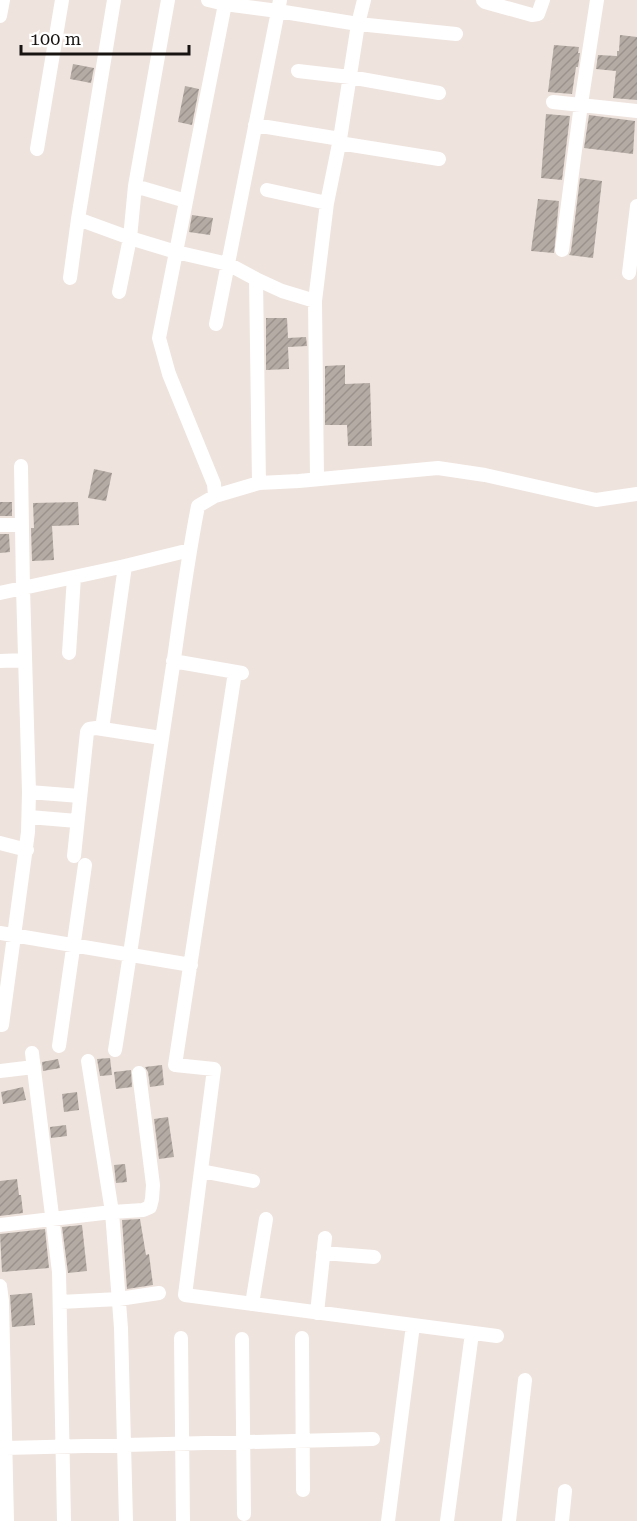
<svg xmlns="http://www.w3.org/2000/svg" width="637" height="1521" viewBox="0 0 637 1521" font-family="'Roboto Serif',serif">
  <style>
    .building { fill: url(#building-hatch) }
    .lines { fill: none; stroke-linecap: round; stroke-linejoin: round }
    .minor { stroke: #fff; stroke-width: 14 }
  </style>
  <defs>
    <pattern id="building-hatch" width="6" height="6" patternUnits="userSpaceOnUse" patternTransform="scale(1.5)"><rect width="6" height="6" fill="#b5aba5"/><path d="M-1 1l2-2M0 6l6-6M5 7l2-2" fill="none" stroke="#9b928d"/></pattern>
  </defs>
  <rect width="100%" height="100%" fill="#eee3dd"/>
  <!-- building -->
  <path class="building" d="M620,35L637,37V100L613,98L616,71L596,69L598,55L617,56V51H619Z
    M554,45L579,47L578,53H580L578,67H576L572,94L548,92Z
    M73,64L94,68L91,83L70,79Z
    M185,86L199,89L192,125L178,122Z
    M546,114L570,116L562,180L541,178Z
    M589,115L635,121L633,154L584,148Z
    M580,178L602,181L593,258L569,255L571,251Z
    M538,199L559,201L554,253L531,251Z
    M192,215L213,218L210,235L189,232Z
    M266,318H287L288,338L306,337L307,346L288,347L289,369L266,370Z
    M345,365V384L370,383L372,446H348L347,425H325V366Z
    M94,469L112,473L106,501L88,498Z
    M0,502H12V516H0Z
    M78,502L79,525L52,526L54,560L32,561L31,528H34L33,503Z
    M0,534H9L10,552L0,553Z
    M110,1058L112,1075L100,1076L97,1059Z
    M58,1059L60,1068L43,1071L42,1062Z
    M162,1065L164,1085L150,1087L148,1072L145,1067Z
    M131,1070L132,1087L116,1089L114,1072Z
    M23,1087L26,1100L3,1104L1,1092Z
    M77,1092L79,1110L64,1112L62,1094Z
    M168,1117L174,1157L159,1159L154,1119Z
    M66,1125L67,1136L51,1138L50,1127Z
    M125,1164L127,1182L116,1183L114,1165Z
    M17,1179L19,1195H21L23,1213L0,1216V1181Z
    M140,1219L146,1255L149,1254L153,1285L127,1289L122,1220Z
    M82,1225L87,1271L68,1273L62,1227Z
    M45,1229L49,1268L2,1272L0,1234Z
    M32,1293L35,1325L12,1327L10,1295Z"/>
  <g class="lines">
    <!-- minor -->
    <path class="minor" d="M208,0L225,4L159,338L169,374L214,484L215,496
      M226,0L225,4L278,11L280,0
      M483,0L485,2L532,15L538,14L543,0
      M0,16L3,0
      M298,71L350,77L439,93
      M553,102L637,111
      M255,125L340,139
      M339,143L439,159
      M37,149L62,0
      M135,186L186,201
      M267,190L327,203
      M78,219L130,238L176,252L228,264L256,279L282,291L315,301
      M562,250L581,104L597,0
      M629,273L637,206
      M70,278L78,219L114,0
      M256,279L259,483
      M119,292L130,238L135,186L168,0
      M216,324L278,11L358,24L456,34
      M317,479L315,301L327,203L340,139L358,24L364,0
      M0,525H21
      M0,593L125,566L190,550
      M69,653L74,577
      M0,661L25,660
      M173,661L242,673
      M235,672L175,1065L214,1069L185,1295L497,1336
      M102,729L125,566
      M29,792L80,796
      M29,817L77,821
      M0,843L27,850
      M74,856L87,732L89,729L96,728L161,738
      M0,933L191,965
      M2,1025L28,832L29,792L23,588L21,466
      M59,1046L85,865
      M115,1050C136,920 154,789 174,659C181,608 188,557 198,506L215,496L259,483L299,481L438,468L485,475L596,500L637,494
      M32,1053L59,1272L64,1521
      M88,1061L112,1212L143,1210L150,1207L152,1199L153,1185L139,1073
      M0,1071L34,1067
      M201,1171L253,1181
      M0,1225L112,1212L121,1328L126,1521
      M323,1253L374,1257
      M0,1286L2,1301L7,1521
      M60,1302L119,1299L159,1293
      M252,1304L266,1219
      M317,1313L325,1238
      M181,1338L183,1521
      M302,1338L303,1490
      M242,1339L244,1514
      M5,1448L373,1439
      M388,1521L413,1325
      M447,1521L472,1333
      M509,1521L525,1380
      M562,1521L565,1491"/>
  </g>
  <!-- scale -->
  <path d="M21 45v9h168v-9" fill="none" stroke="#181412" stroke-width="3"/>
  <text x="30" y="45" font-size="18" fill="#181412" stroke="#ffffff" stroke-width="4.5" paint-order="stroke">100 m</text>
</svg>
